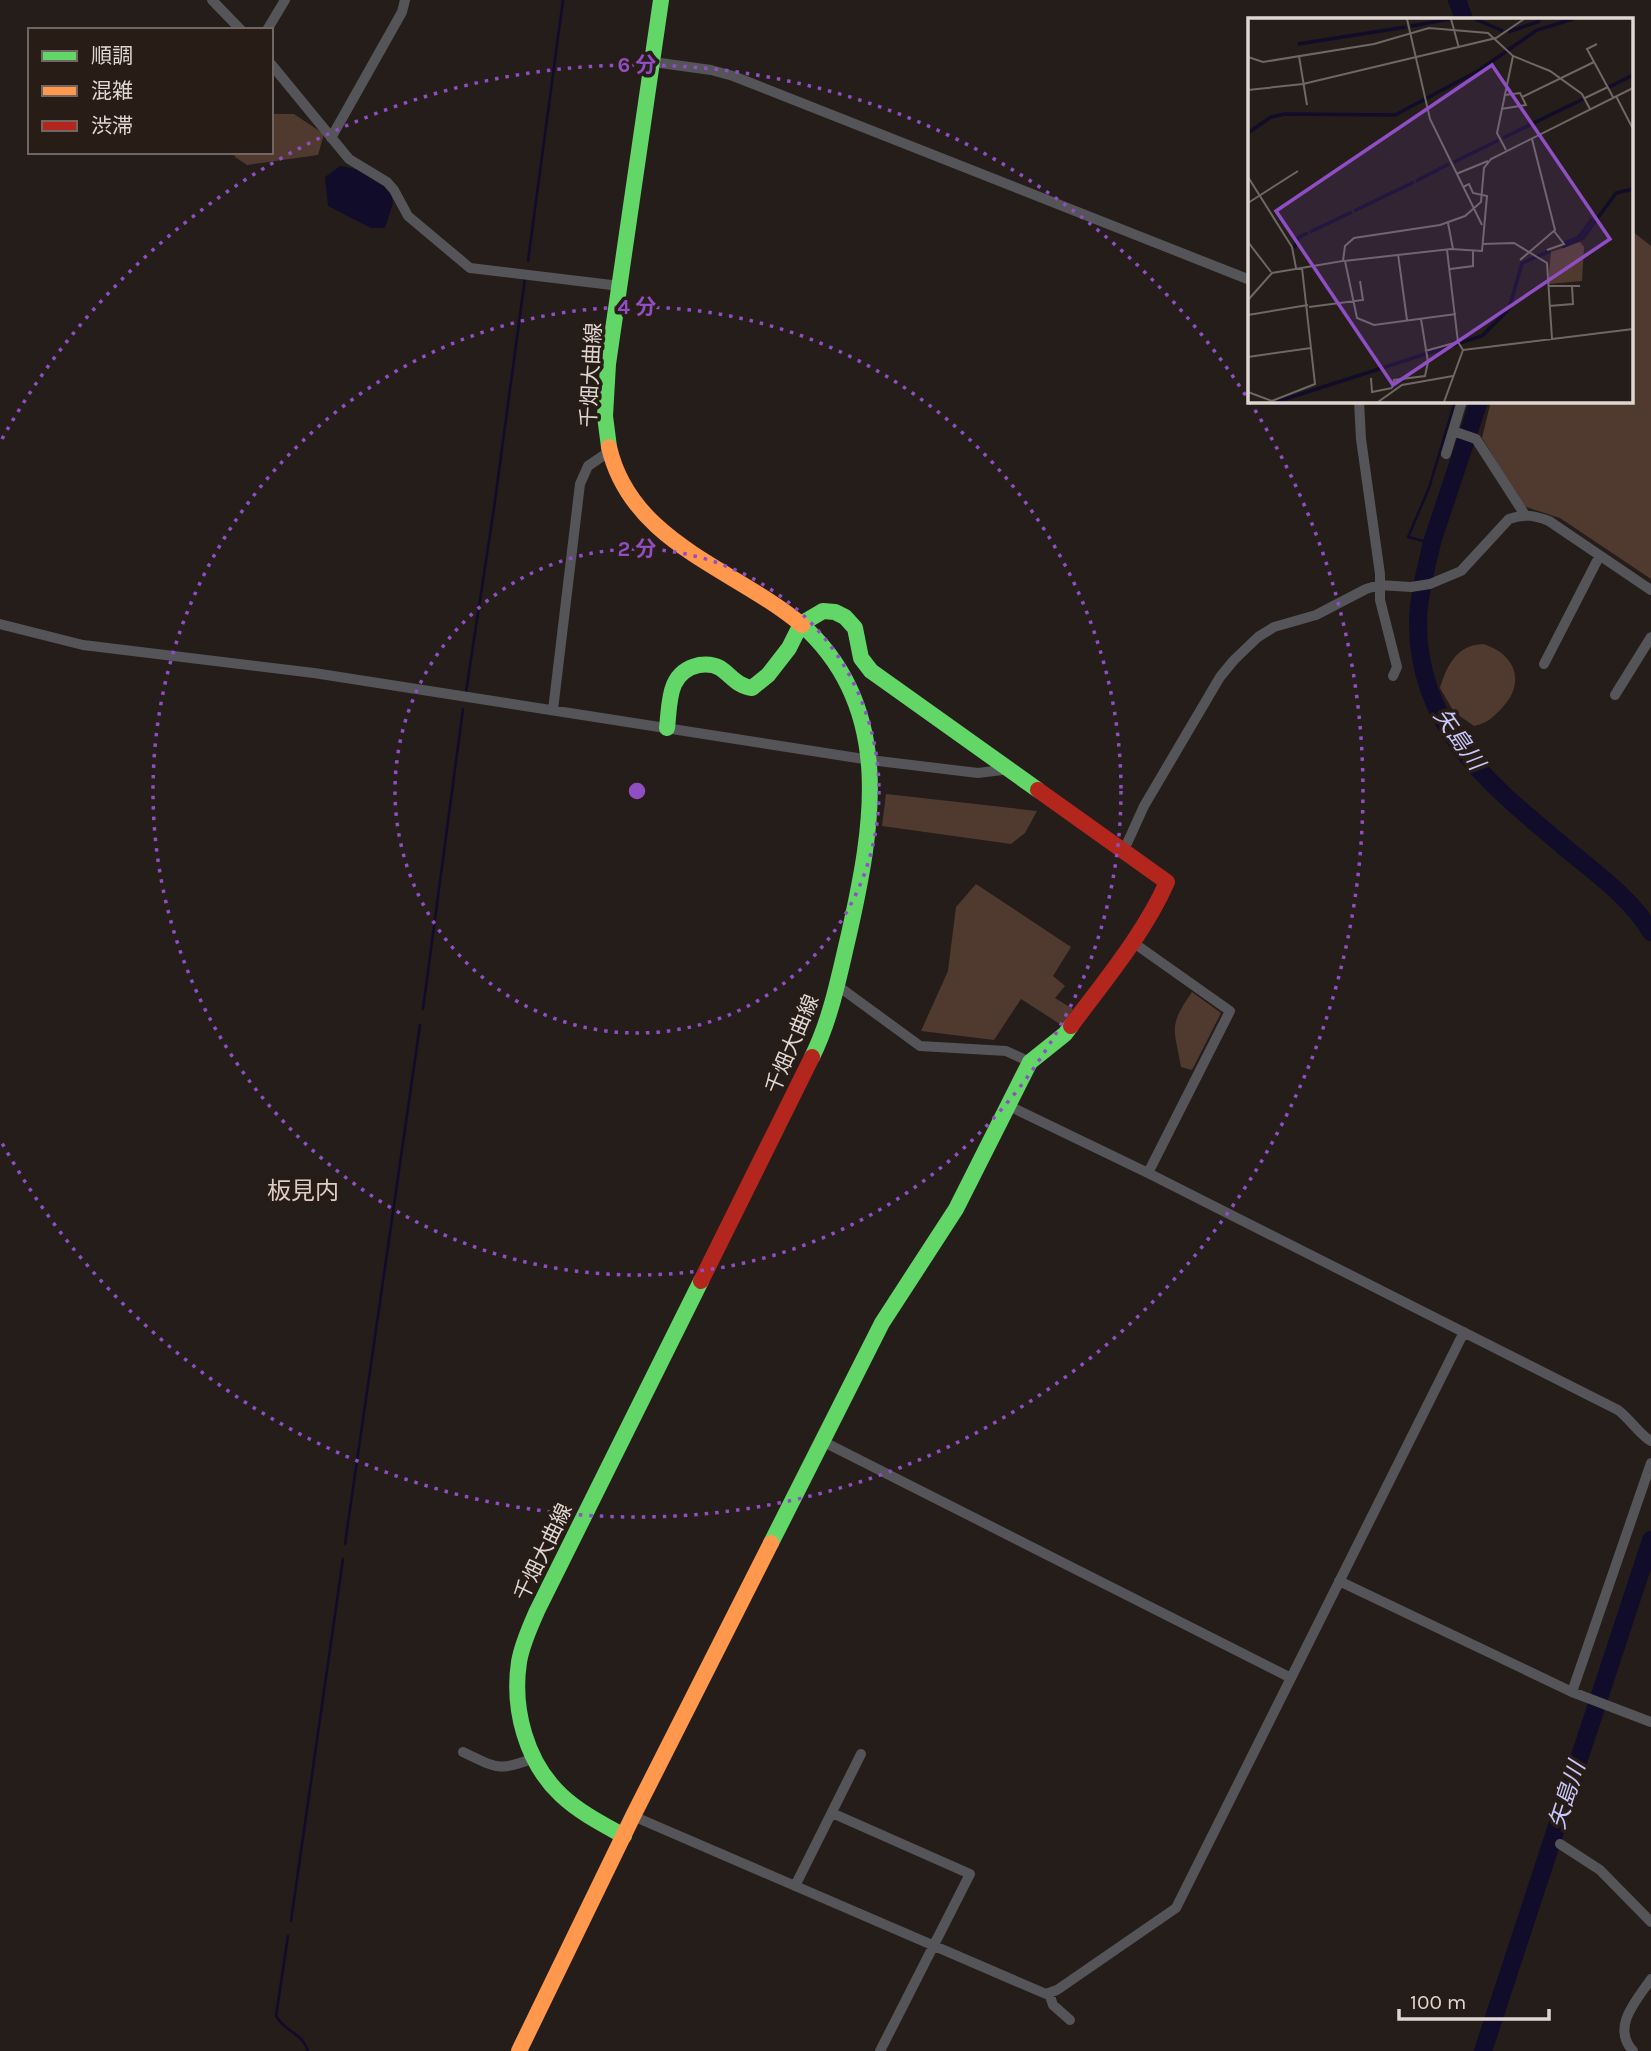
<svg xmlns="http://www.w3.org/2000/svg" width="1651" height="2051" viewBox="0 0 1651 2051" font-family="Karla,'Noto Sans JP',sans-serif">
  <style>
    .green { fill: #503a30 }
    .water { fill: #110c29 }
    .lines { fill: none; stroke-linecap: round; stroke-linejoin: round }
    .stream { stroke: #110c29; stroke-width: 2.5 }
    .river { stroke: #110c29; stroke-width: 18 }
    .street { stroke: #555458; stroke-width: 10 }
    .fast { stroke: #63d668; stroke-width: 16 }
    .slow { stroke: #ff974d; stroke-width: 16 }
    .jam { stroke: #b3261e; stroke-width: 16 }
    .ring { fill: none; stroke: #8f4ec3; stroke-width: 3.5; stroke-dasharray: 3.5 7 }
    .labels { text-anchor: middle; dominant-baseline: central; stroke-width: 7; stroke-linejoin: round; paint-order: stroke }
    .street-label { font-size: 21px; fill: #dfd6d2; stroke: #281c16 }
    .water-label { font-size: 23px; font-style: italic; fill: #c7c8fd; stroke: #281c16 }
    .quarter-label { font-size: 24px; fill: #ddccc4; stroke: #281c16 }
    .inset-river { fill: none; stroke: #110c29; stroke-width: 3.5 }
    .inset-road { fill: none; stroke: #6f6764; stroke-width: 2 }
    .view { fill: #8f4ec3; fill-opacity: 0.15; stroke: #8f4ec3; stroke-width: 3.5 }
    .inset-edge { fill: none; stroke: #dfd6d2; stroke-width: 3.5 }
    .centre { fill: #8f4ec3; stroke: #281c16; stroke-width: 3.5 }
    .ring-label { font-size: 21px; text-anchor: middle; font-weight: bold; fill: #8f4ec3; stroke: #281c16; stroke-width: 7; stroke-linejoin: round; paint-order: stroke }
  </style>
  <rect width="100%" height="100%" fill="#241d1a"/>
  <!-- green -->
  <path class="green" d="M271,114H294L324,134L318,155L247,165L235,157L233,152H271Z
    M1632,231L1651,246V579L1560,518L1523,506L1482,438L1491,401H1632Z
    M1483,644C1516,654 1526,683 1502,708C1492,718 1488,723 1474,726L1454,712L1440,688C1447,665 1457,645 1483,644Z
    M886,794L1037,811L1025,833L1011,844L882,826Z
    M976,884L1071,947L1053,976L1065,986L1055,998L1073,1009L1063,1026L1021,999L994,1040L921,1031L948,971L956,907Z
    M1192,992L1221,1013L1192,1070L1181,1067C1174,1027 1168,1027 1192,992Z"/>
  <!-- water -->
  <path class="water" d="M340,166L360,170L391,191L393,203L385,228H371L328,206L325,177Z"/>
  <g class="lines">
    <!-- stream -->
    <path class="stream" d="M528,261L563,0
      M1433,539L1423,541L1408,537L1429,488L1455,401
      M466,692L494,508L525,278
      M423,1009L463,709
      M345,1544L420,1025
      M291,1921L343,1559
      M288,1936L276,2016C288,2035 300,2030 308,2051"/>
    <!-- river -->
    <path class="river" d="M1457,0L1464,19
      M1479,401L1433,539C1427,564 1418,597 1418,623C1418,730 1493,787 1568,850C1598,875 1631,898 1651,932
      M1483,2051L1651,1540"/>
    <!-- street -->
    <path class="street" d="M212,0L241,30
      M267,30L285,0
      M653,62L711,70L733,76L1250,280
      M271,64L349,159L387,182L394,190L408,216L470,268L620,286
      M331,138L402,12L405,0
      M1359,401L1361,439L1380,574V600L1397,667L1393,676
      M1453,431L1476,439L1525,515
      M1446,454L1462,401
      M0,624L83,645L314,673L870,760L978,773L1010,769
      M1544,664L1599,557
      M1615,695L1651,637
      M553,710L580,484L588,466L610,451
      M1124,850L1144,806L1220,677L1234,660L1258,637L1274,627L1316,615L1366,589L1379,585L1411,587L1430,584L1461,571L1509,519C1525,514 1534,515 1549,521L1651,590
      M1131,941L1230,1011L1148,1173
      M838,986L920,1046L1006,1051L1030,1062
      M1007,1105L1148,1173L1618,1410C1629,1418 1641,1436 1651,1441
      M822,1441L1291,1678
      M1339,1581L1572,1692L1651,1722
      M1572,1692L1651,1463
      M463,1752C497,1768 498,1772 534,1758
      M832,1813L970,1874L880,2051
      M633,1816L1046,1994L1057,1990L1176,1908L1464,1332
      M1560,1844L1600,1870L1651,1922
      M795,1886L861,1754
      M1049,1993L1053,2005L1070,2020
      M1633,2051C1611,2027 1636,2001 1651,1979"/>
    <!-- fast -->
    <path class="fast" d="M609,447L605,416L608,364L661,0
      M802,625C895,708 873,827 849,934C839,976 831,1019 812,1057
      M667,728C670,703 667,672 699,665C706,664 713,664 720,668C732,676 737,686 752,688L768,675L789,648L801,624L823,611L835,612L845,617L855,628L861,658L871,671L1038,790
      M771,1543L882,1323L956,1209L1030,1062L1065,1034L1071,1026
      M624,1836C602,1824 579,1812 561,1795C526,1762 512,1709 519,1662C522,1644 530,1627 537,1611L701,1281"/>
    <!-- slow -->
    <path class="slow" d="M609,447C631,543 734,568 802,625
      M519,2051L633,1816L771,1543"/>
    <!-- jam -->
    <path class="jam" d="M1038,790L1167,882C1144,934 1105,980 1071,1026
      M701,1281L812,1057"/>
  </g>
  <!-- distance rings -->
  <g class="ring">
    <circle cx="637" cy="791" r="242"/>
    <circle cx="637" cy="791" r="484"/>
    <path d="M2 439A726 726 0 1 1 2 1143"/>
  </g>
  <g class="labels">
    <!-- street labels -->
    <g class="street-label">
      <text transform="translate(591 375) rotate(-87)">千畑大曲線</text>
      <text transform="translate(792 1044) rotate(-67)">千畑大曲線</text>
      <text transform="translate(543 1552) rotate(-64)">千畑大曲線</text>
    </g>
    <!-- water labels -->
    <g class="water-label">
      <text transform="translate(1459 739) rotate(55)">矢島川</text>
      <text transform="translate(1567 1795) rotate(-72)">矢島川</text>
    </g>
    <!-- quarter labels -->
    <g class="quarter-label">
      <text x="303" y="1191">板見内</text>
    </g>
  </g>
  <!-- overview -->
  <g transform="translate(1248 18)">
    <rect width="385" height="385" fill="#241d1a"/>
    <path d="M332,224L336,229L334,263L300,266L303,234Z" fill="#503a30"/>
    <path class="inset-river" d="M227,1L255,13M163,8L202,1M260,14L292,3M50,26L158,9M361,69L385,57M0,115L23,99L37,96L147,97L230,53L289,12L325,1M255,120L335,81M206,144L251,122M168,163L201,146M106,193L166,164M62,214L104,194M316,225L331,219L344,201M314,229L335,220L368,175L385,171M46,230L51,219L60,215M28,384L234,318L261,291L274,245L302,233"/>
    <path class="inset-road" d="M159,1L182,101L234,207M203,1L211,30M349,26L339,31L365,79M51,38L59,87M0,39L15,44L126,26L181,10L240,15L265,38L302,53L334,76L342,91M0,72L55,66L248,20L276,1M368,78L385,111M274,79L346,44M337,80L360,69M253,91L278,87L272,75L257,77M258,132L249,115L265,38M208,156L240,143M0,159L44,229L48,250M0,185L50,153M200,205L205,231M0,224L23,254M234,226L266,225L299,245L304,321M199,232L210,324L215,332M299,232L316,226L306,213M150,236L159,302M272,242L307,212L284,121M96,243L203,231L234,233L239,178L225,175L221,166L215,169M97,243L109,300L126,307L208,296M202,251L225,248V233M300,268H332M0,282L24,255L95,243L97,228L106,220L192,207L217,198L233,184L236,150L243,141L385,70M301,288L325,286L324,268M61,289L115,282L112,263M0,297L60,287M215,332L385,311M177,333L210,324M0,339L63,330M123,360L124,374L144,370M144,370L146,362L177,358L180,344L173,301M0,374L24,383L67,366L54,250M130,384L154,367L205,358M196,384L215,332"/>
    <path class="view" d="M244,47L362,221L145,367L28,193Z"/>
    <rect width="385" height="385" class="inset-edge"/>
  </g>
  <circle cx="637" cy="791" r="10" class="centre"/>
  <g class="ring-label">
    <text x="637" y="72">6 分</text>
    <text x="637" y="314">4 分</text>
    <text x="637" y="556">2 分</text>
  </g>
  <!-- legend -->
  <rect x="28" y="28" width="245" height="126" fill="#281c16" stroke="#716661" stroke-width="2"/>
  <rect x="42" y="51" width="35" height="10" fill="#63d668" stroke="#716661" stroke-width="2"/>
  <text x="91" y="63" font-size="21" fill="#dfd6d2">順調</text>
  <rect x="42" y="86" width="35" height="10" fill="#ff974d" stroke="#716661" stroke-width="2"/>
  <text x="91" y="98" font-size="21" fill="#dfd6d2">混雑</text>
  <rect x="42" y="121" width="35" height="10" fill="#b3261e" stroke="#716661" stroke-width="2"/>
  <text x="91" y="133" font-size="21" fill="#dfd6d2">渋滞</text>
  <!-- scale -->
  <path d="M1399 2009v10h150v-10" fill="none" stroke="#dfd6d2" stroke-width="3.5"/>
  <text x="1410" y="2009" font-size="21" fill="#dfd6d2" stroke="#281c16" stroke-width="5" paint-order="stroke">100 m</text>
</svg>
